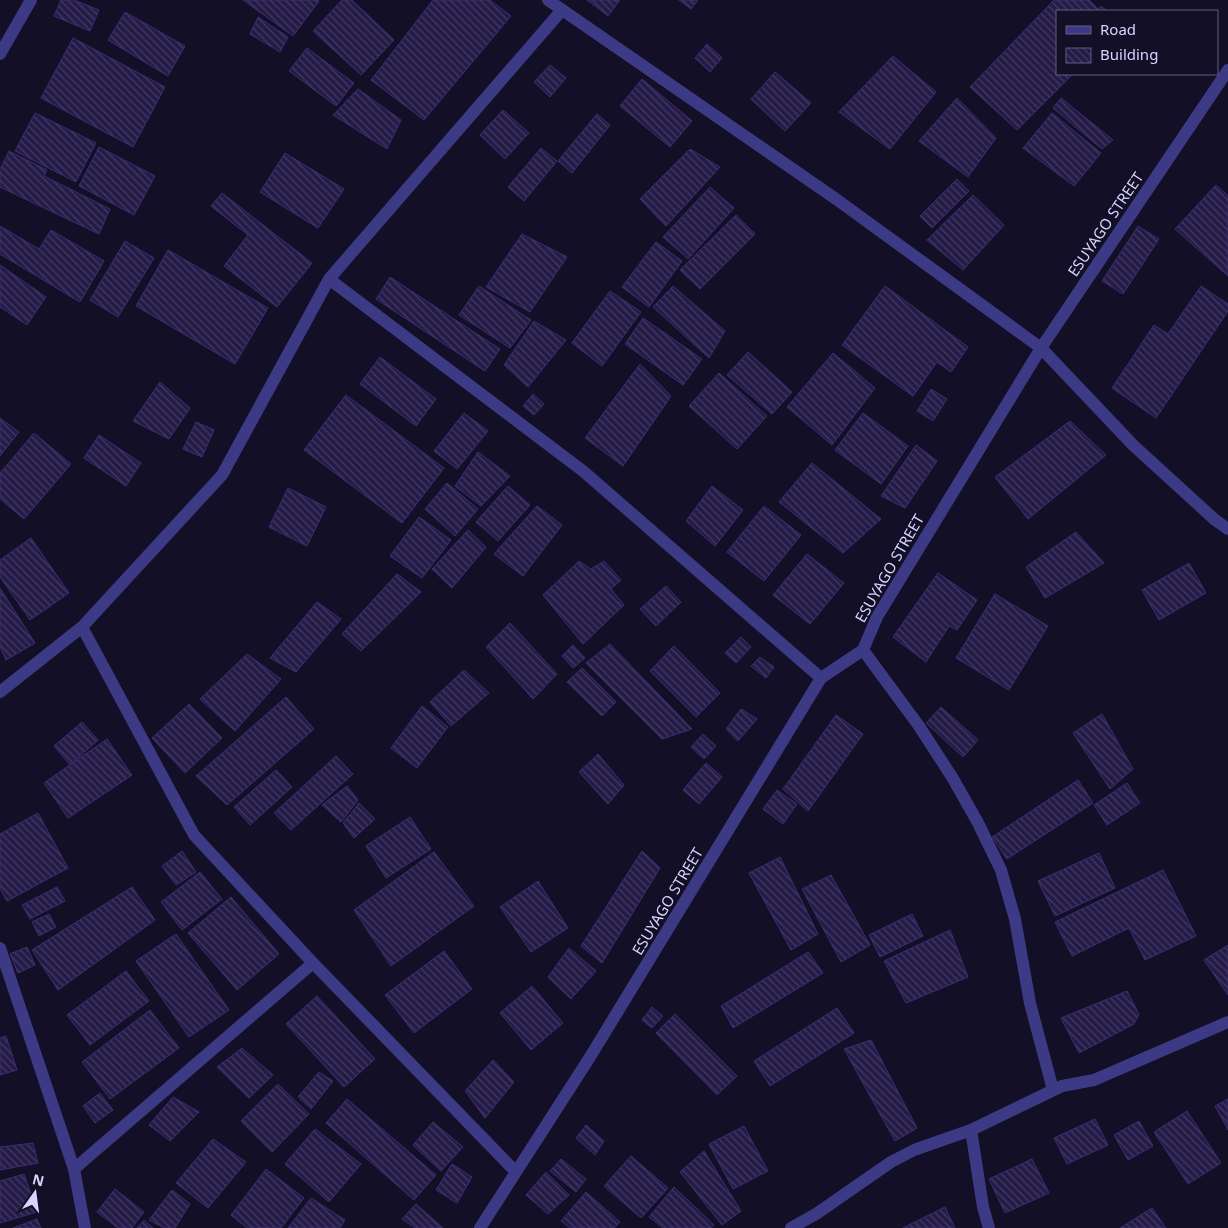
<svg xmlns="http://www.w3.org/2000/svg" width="1228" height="1228" viewBox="0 0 1228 1228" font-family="'Noto Sans',sans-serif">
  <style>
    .building { fill: url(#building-back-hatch); stroke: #3b2d73 }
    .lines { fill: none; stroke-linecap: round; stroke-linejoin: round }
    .minor { stroke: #3d3a85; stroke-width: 12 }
    .labels { text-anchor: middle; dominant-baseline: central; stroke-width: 4; stroke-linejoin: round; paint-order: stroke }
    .street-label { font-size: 15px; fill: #d9d4ff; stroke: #130f26 }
  </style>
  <defs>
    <pattern id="building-back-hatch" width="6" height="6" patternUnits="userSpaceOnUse" patternTransform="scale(1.25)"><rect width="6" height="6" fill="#241b47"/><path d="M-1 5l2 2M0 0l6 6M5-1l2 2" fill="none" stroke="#433b63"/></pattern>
  </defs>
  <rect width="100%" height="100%" fill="#130f26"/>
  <!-- building -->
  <path class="building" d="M61,0H74L99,10L90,31L54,16Z
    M243,0H318L319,1L293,36Z
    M342,0H352L394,40L361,75L313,31Z
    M433,0H490L511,16L424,120L371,80Z
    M587,0H620L608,16Z
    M679,0H698L691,9Z
    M1054,0H1089L1098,9L1101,6L1107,11H1057V74H1073L1017,130L970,87Z
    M125,12L185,46L168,76L108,40Z
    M258,17L288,37L280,52L250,34Z
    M73,38L165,87L133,147L41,98Z
    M707,44L722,58L710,72L695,58Z
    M307,48L354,83L336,106L289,71Z
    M893,56L936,92L890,149L839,112Z
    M550,65L566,78L550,97L534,82Z
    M775,72L811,103L785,131L751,99Z
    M642,79L692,121L670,147L620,106Z
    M358,89L401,120L387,149L333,115Z
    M957,98L996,138L968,177L919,141Z
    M1061,98L1113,140L1102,149L1053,108Z
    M503,110L529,133L505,159L480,135Z
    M35,113L96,143L76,182L15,151Z
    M1052,113L1101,153L1074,186L1023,148Z
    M597,114L610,125L572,173L558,161Z
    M99,147L155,176L134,215L79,186Z
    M541,148L557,161L524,201L508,187Z
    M690,149L720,167L666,226L640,199Z
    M9,151L47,170L44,176L110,209L99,234L0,187V169Z
    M285,153L344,189L318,228L260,192Z
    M957,179L969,191L932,228L920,216Z
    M1216,185L1228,196V276L1175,229Z
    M710,187L734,208L688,259L663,237Z
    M222,193L312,263L277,307L224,266L248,235L211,206Z
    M973,195L1004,225L963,270L927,240Z
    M736,215L755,234L700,289L680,270Z
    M0,226L39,249L51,230L104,261L80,302L0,254Z
    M1138,226L1159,239L1123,294L1102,281Z
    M522,234L567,257L530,312L486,287Z
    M125,241L154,258L118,317L90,300Z
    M656,242L682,261L649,307L622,287Z
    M168,250L268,308L235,364L136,306Z
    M0,265L46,297L27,325L0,307Z
    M390,277L500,349L485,371L376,299Z
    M479,286L531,320L510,348L459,315Z
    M673,286L725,331L709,358L653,307Z
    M885,286L968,347L951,372L937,362L913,396L842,345Z
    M1201,286L1228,304V311L1156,418L1112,388L1154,325L1168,334Z
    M610,291L641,312L602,366L572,343Z
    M643,318L702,359L683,385L625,344Z
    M534,321L566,340L528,387L504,365Z
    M748,352L792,392L772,414L727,375Z
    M833,353L875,388L832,445L787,407Z
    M380,357L436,399L416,426L360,384Z
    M640,364L671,396L623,466L585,438Z
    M719,373L767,416L737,449L689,406Z
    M160,382L190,408L169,439L133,421Z
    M931,389L947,399L933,421L917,411Z
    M533,394L544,404L534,415L523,406Z
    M346,395L444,468L402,523L304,450Z
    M464,413L488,431L457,469L434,451Z
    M863,413L908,446L881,484L835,450Z
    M0,418L19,432L0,456Z
    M1070,421L1106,455L1028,519L995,477Z
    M196,422L214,430L202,457L183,449Z
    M34,433L71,464L24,519L0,499V473Z
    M99,435L141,463L126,486L84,458Z
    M916,445L937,461L905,508L881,496Z
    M478,452L510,476L481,506L455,486Z
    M812,463L881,519L843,553L779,502Z
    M447,483L478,509L455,536L425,509Z
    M508,486L530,505L498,541L476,522Z
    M712,486L743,510L715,546L686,521Z
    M288,488L326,507L307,546L269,527Z
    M537,506L562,525L523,576L494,554Z
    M764,506L801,535L764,581L727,552Z
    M419,517L451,540L422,578L390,556Z
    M468,530L486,547L452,588L432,569Z
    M1076,532L1104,563L1045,598L1026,567Z
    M31,538L69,593L30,620L0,577V560Z
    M807,554L844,583L810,624L773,595Z
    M579,561L591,569L604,561L621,580L611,589L624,605L583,644L543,595Z
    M1189,563L1206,593L1159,620L1142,590Z
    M938,573L977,600L957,630L949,626L926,662L893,637Z
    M397,574L421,592L361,651L342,634Z
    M666,586L681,602L656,626L640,609Z
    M0,588L35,643L6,660L0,647Z
    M995,594L1048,626L1009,690L956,658Z
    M317,602L341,619L296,672L270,658Z
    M510,623L557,674L533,699L486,647Z
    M741,637L751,647L736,663L725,653Z
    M610,644L692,729L662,739L586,663Z
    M573,645L585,658L573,668L562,656Z
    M674,646L720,693L696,717L650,671Z
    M247,654L281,679L235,731L200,699Z
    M760,657L774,667L766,678L751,666Z
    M582,668L616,702L602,716L567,682Z
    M464,670L489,693L451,726L430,702Z
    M286,697L314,729L227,805L196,776Z
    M189,704L222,738L185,773L152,738Z
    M422,706L448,727L417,768L391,748Z
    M941,707L978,740L963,757L926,723Z
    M741,709L757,719L738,741L726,729Z
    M1102,714L1133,769L1110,789L1073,733Z
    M836,715L863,734L808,811L783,789Z
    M82,722L98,740L70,765L54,746Z
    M703,734L716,746L704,759L691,747Z
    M107,739L132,775L68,818L44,783Z
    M598,754L624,785L608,804L579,772Z
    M336,756L353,774L291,830L274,813Z
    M706,763L722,777L699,804L683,790Z
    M276,770L292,787L250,825L234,807Z
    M1078,780L1093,803L1007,859L992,837Z
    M1127,783L1140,803L1107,825L1094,805Z
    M347,786L358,800L341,822L322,805Z
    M777,790L797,804L783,824L763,809Z
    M359,803L375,819L354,838L343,823Z
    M38,813L68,868L7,901L0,889V834Z
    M410,817L431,849L386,878L366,846Z
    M182,851L196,872L176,885L162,866Z
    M642,851L660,868L602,963L581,946Z
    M434,852L474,906L391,966L354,910Z
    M1099,853L1115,888L1055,916L1038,881Z
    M780,857L818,934L791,950L749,873Z
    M1163,870L1196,936L1145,960L1129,928L1072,956L1055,922Z
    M200,872L222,899L182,930L161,902Z
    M831,875L870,945L841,962L802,889Z
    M538,881L568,928L531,952L500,907Z
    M57,887L65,901L30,919L22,905Z
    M132,887L155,920L58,990L32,950Z
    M231,897L279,954L237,990L188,933Z
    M49,914L56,927L39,936L32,922Z
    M912,914L923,936L880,957L869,935Z
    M950,930L968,977L906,1003L884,961Z
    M176,934L229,1010L189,1037L136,961Z
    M1228,945V995L1204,960Z
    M27,947L35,965L18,973L10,954Z
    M569,948L596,971L571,999L548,977Z
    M444,951L472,989L414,1033L385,995Z
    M808,952L823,973L733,1028L721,1006Z
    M126,971L149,1001L90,1045L67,1015Z
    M532,986L563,1023L531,1050L500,1013Z
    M1127,991L1139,1014L1134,1024L1079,1053L1061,1018Z
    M317,996L375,1059L344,1087L286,1024Z
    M652,1007L663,1016L652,1028L642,1020Z
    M837,1008L854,1033L770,1086L754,1061Z
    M150,1010L179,1048L110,1099L82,1062Z
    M675,1014L737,1076L717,1095L656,1033Z
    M6,1036L17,1070L0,1075V1038Z
    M871,1040L917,1128L895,1141L844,1049Z
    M242,1048L273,1075L249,1098L217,1067Z
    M493,1060L514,1082L485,1118L465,1091Z
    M319,1072L333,1081L311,1109L298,1097Z
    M278,1084L309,1114L272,1152L241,1121Z
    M100,1093L113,1110L95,1123L83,1106Z
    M173,1097L199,1112L170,1141L149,1125Z
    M347,1099L436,1175L414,1200L326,1123Z
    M1228,1099V1130L1215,1106Z
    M1187,1111L1221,1163L1188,1184L1154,1132Z
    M1095,1119L1108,1145L1067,1164L1054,1138Z
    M1139,1121L1153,1146L1128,1160L1114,1135Z
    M433,1122L463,1147L441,1171L413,1145Z
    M586,1125L604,1141L595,1155L576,1138Z
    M744,1126L768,1171L733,1189L709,1144Z
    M315,1129L361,1164L329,1202L285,1164Z
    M213,1139L246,1162L208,1208L176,1183Z
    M33,1143L38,1163L0,1170V1147Z
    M704,1151L741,1211L722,1225L680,1172Z
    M631,1156L668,1188L641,1218L604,1186Z
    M561,1159L586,1179L576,1192L550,1171Z
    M1032,1159L1049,1193L1005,1213L989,1179Z
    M452,1164L472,1177L457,1203L436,1190Z
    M266,1169L304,1198L281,1228H247L231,1215Z
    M546,1172L569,1195L548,1214L526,1195Z
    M24,1174L37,1212L0,1223V1181Z
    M674,1187L714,1225L711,1228H663L649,1217Z
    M115,1189L144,1212L132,1228H118L97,1212Z
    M172,1190L190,1204L175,1228H164L149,1220Z
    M586,1192L620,1222L614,1228H570L561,1221Z
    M311,1198L345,1220L340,1228H288Z
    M416,1204L443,1228H415L402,1219Z
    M945,1207L955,1228H903Z
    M1152,1208L1166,1228H1120Z
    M37,1219L41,1228H13Z
    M144,1220L153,1228H137Z"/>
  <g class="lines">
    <!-- minor -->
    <path class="minor" d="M548,0L836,199L1041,348L1133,445L1214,519L1228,529
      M0,54L31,0
      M329,279L583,471L821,678
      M82,627L194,835L313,963L515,1171
      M863,650L919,726L952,777L977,821L1001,870L1015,919L1030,1003L1053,1090
      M0,692L82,627L222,475L329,279L562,10
      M0,948L74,1169L85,1228
      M971,1130L983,1207L989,1228
      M74,1169L313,963
      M480,1228L590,1057L821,678L863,650L877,617L1041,348L1228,70
      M791,1228L816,1214L891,1162L914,1150L971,1130L1062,1086L1094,1080L1228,1022"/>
  </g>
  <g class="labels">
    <!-- street labels -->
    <g class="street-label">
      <text transform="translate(1105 224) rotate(-56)">ESUYAGO STREET</text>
      <text transform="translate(889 568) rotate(-60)">ESUYAGO STREET</text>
      <text transform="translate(667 901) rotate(-59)">ESUYAGO STREET</text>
    </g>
  </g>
  <!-- legend -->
  <rect x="1056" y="10" width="162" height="65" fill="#130f26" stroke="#625e7d"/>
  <rect x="1066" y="26" width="25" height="8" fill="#3d3a85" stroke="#625e7d"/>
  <text x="1100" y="35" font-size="15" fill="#d9d4ff">Road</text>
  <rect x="1066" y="48" width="25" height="15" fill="url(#building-back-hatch)" stroke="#625e7d"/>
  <text x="1100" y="60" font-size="15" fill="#d9d4ff">Building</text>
  <!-- north arrow -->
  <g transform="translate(35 1193) rotate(14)" stroke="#130f26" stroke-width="4" paint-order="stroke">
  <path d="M0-4L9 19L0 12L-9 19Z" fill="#d9d4ff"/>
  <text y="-8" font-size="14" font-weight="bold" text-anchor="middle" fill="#d9d4ff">N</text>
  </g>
</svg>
